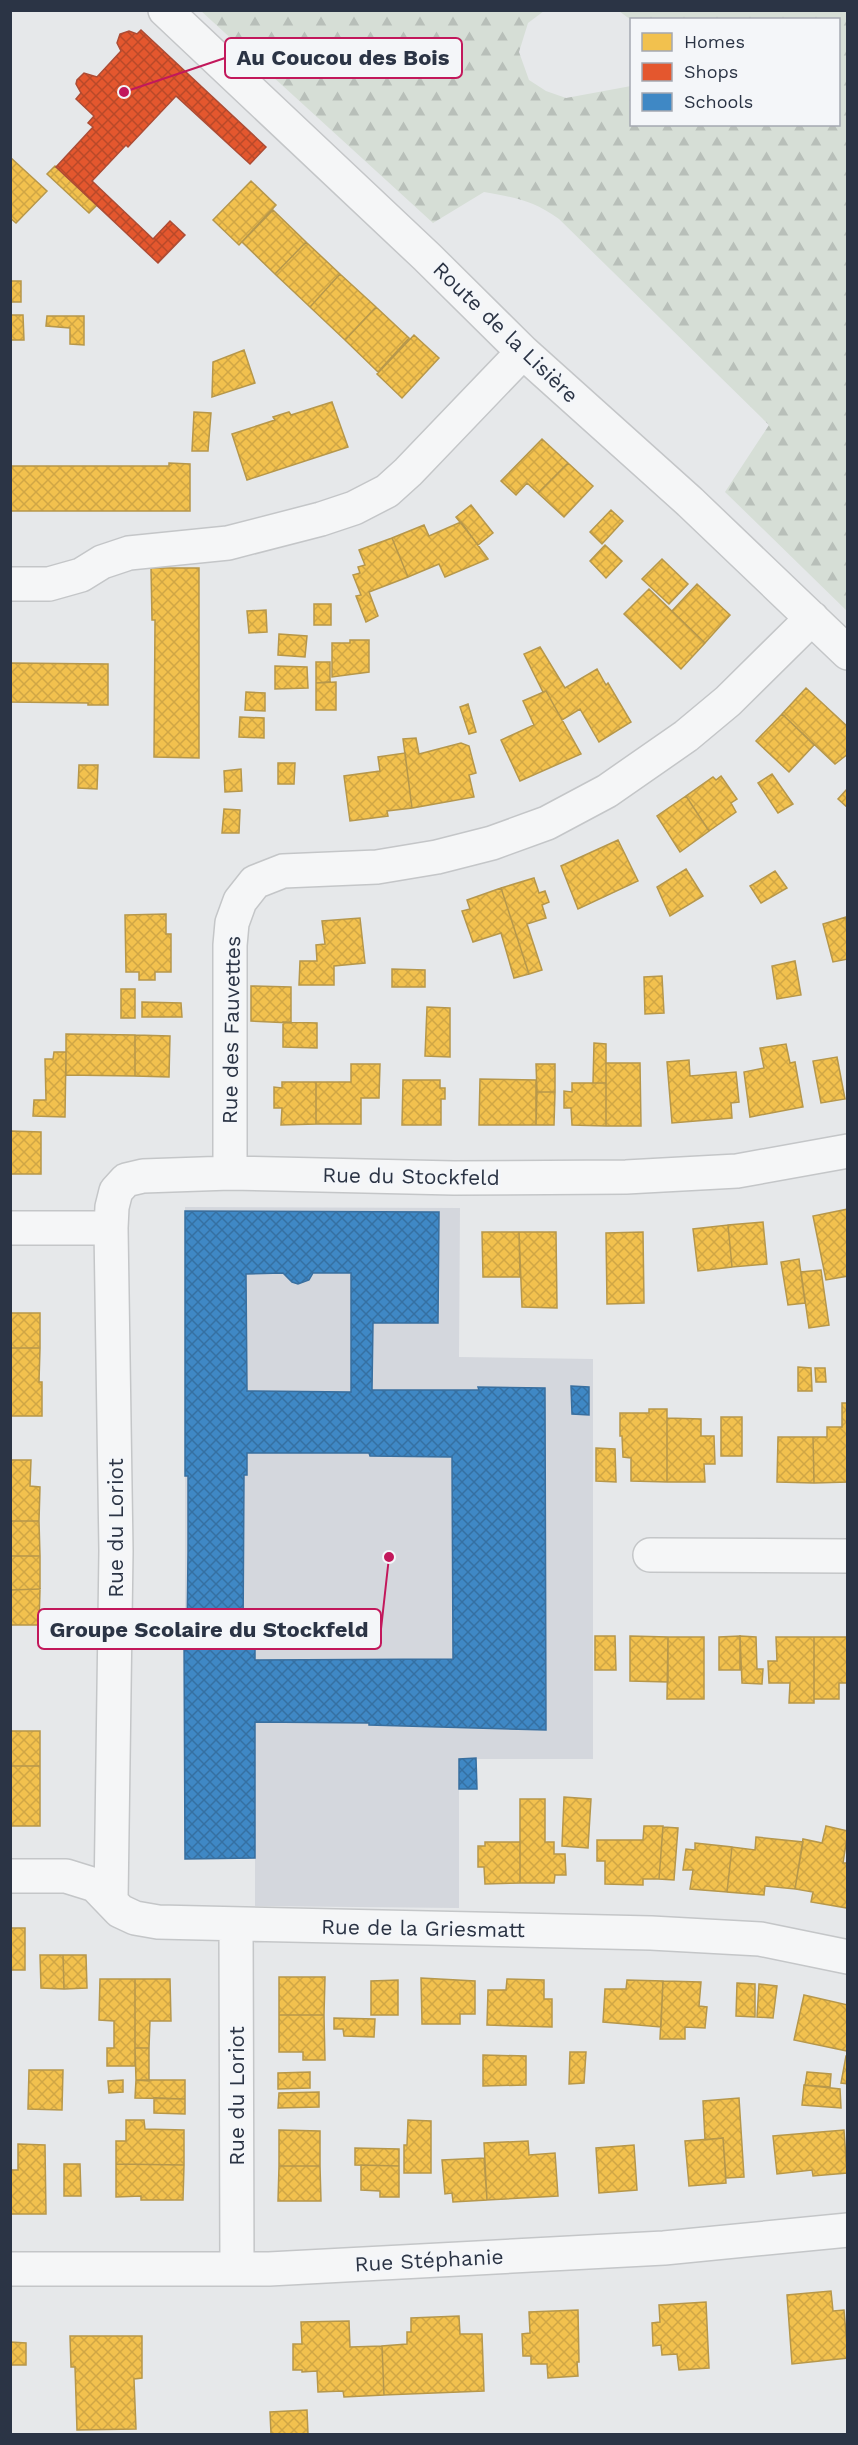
<svg xmlns="http://www.w3.org/2000/svg" width="858" height="2445" viewBox="0 0 858 2445" font-family="'Work Sans',sans-serif">
  <style>
    .built { fill: #d4d7dd }
    .forest { fill: url(#forest-firs) }
    .homes { fill: url(#homes-cross-hatch); stroke: #b6974b; stroke-width: 1.5 }
    .shops { fill: url(#shops-cross-hatch); stroke: #ac4c35; stroke-width: 1.5 }
    .schools { fill: url(#schools-cross-hatch); stroke: #396f9f; stroke-width: 1.5; fill-rule: evenodd }
    .lines { fill: none; stroke-linecap: round; stroke-linejoin: round }
    .minor-casing { stroke: #c4c6c8; stroke-width: 36 }
    .minor { stroke: #f5f6f7; stroke-width: 33 }
    .labels { text-anchor: middle; dominant-baseline: central; stroke-width: 6; stroke-linejoin: round; paint-order: stroke }
    .street-label { font-size: 21px; fill: #2b3445; stroke: #f4f6f9 }
    .leader { fill: none; stroke: #c2185b; stroke-width: 2 }
    .callout-dot { fill: #c2185b; stroke: #f4f6f9; stroke-width: 2 }
    .callout { fill: #f4f6f9; stroke: #c2185b; stroke-width: 2 }
    .callout-label { font-size: 22px; text-anchor: middle; font-weight: bold; fill: #2b3445 }
  </style>
  <defs>
    <pattern id="forest-firs" width="22" height="20" patternUnits="userSpaceOnUse" patternTransform="scale(1.5)"><rect width="22" height="20" fill="#d6ded6"/><path d="M5 1l3.5 6h-7zM16 11l3.5 6h-7z" fill="#b8bfb9"/></pattern>
    <pattern id="homes-cross-hatch" width="8" height="8" patternUnits="userSpaceOnUse" patternTransform="scale(1.5)"><rect width="8" height="8" fill="#f2c14e"/><path d="M0 0l8 8M0 8l8-8" fill="none" stroke="#d0a645"/></pattern>
    <pattern id="shops-cross-hatch" width="8" height="8" patternUnits="userSpaceOnUse" patternTransform="scale(1.5)"><rect width="8" height="8" fill="#e4572e"/><path d="M0 0l8 8M0 8l8-8" fill="none" stroke="#b94929"/></pattern>
    <pattern id="schools-cross-hatch" width="8" height="8" patternUnits="userSpaceOnUse" patternTransform="scale(1.5)"><rect width="8" height="8" fill="#3f88c5"/><path d="M0 0l8 8M0 8l8-8" fill="none" stroke="#3570a2"/></pattern>
  </defs>
  <rect width="100%" height="100%" fill="#e6e8ea"/>
  <!-- built -->
  <path class="built" d="M185,1207L460,1208L459,1357L593,1359V1759H459V1908L255,1906V1858L185,1859Z"/>
  <!-- forest -->
  <path class="forest" d="M201,11H544L528,23L519,52L529,80L546,91L566,98L631,86L632,124H838V20H631L619,11H847V611L725,492L769,425L559,219C532,200 516,198 484,192L433,223Z"/>
  <!-- homes -->
  <path class="homes" d="M10,157L47,191L16,223L10,218Z
    M55,166L97,205L89,213L47,174Z
    M251,181L276,205L239,245L213,220Z
    M273,210L306,242L275,274L242,242Z
    M306,242L340,274L310,307L275,274Z
    M340,274L376,307L345,340L310,307Z
    M10,281H21V302H10Z
    M376,307L409,338L378,372L345,340Z
    M10,315H23L24,340H10Z
    M47,316H84V345L70,344V328L46,326Z
    M414,335L439,358L402,398L377,374Z
    M244,350L255,383L212,397L213,362Z
    M332,402L348,447L247,480L232,434L275,420L273,417L289,412L291,415Z
    M194,412L211,413L208,451H192Z
    M542,439L568,463L538,493L527,483L516,495L501,481Z
    M169,463L190,464V511H10V466H169Z
    M568,463L593,486L564,517L538,493Z
    M471,505L493,533L478,545L456,517Z
    M611,510L623,521L602,544L590,532Z
    M461,522L488,559L445,577L439,564L408,577L392,538L424,525L429,536Z
    M392,538L408,577L369,592L378,616L366,622L356,596L361,595L353,575L360,573L358,567L365,565L359,550Z
    M605,545L622,561L606,578L590,561Z
    M662,559L688,584L669,604L642,579Z
    M151,568H199V758L154,757L155,620H152Z
    M697,584L730,615L705,643L672,611Z
    M649,589L705,643L681,669L624,614Z
    M314,604H331V625H314Z
    M266,610L267,632L249,633L247,611Z
    M279,634L307,636L305,657L278,655Z
    M350,640H369V672L332,677V643H350Z
    M540,647L565,688L597,669L606,685L608,683L631,722L599,742L580,709L562,720L546,691L543,692L524,654Z
    M316,662H330V682L316,683Z
    M10,663L108,664V705H88V703L10,702Z
    M275,666L307,667L308,688L275,689Z
    M336,682V710H316V683Z
    M806,688L848,727V754L835,764L782,714Z
    M546,691L581,754L520,781L501,740L534,725L523,701Z
    M246,692L265,693V711L245,710Z
    M468,704L476,732L469,734L460,707Z
    M782,714L814,745L789,772L756,741Z
    M240,717L264,718V738L239,737Z
    M416,738L419,754L461,743L469,746L476,773L469,775L474,797L412,808L403,739Z
    M405,753L412,808L387,811L388,816L350,821L344,776L380,771L378,757Z
    M278,763H295L294,784H278Z
    M79,765H98L97,789L78,788Z
    M241,769L242,791L225,792L224,771Z
    M772,774L793,804L778,813L758,783Z
    M721,776L737,799L731,803L736,812L709,831L686,796L713,777L716,780Z
    M848,788V808L838,799Z
    M686,796L709,831L680,852L657,816Z
    M224,809L240,810L239,833H222Z
    M618,840L638,881L578,909L561,866Z
    M686,869L703,896L670,916L657,887Z
    M775,871L787,888L761,903L750,886Z
    M534,878L539,893L545,891L549,902L542,905L546,918L527,924L542,970L529,974L501,888Z
    M501,888L529,974L514,978L501,933L473,942L462,911L470,909L467,900Z
    M166,914V934H171V972H155V980H139V972H126L125,915Z
    M846,917L848,959L833,962L823,924Z
    M360,918L365,963L334,966V985H299L300,961H317L316,945L325,944L322,921Z
    M795,961L801,995L777,999L772,966Z
    M392,969L425,970V987H392Z
    M662,976L664,1013L645,1014L644,977Z
    M251,986L291,987V1023L251,1021Z
    M121,989H135V1018H121Z
    M142,1002L181,1003L182,1017H142Z
    M427,1007L450,1008V1057L425,1056Z
    M283,1022L317,1023V1048L283,1047Z
    M66,1034L135,1035V1076L66,1075Z
    M135,1035L170,1036L169,1077L135,1076Z
    M594,1043L606,1044V1083H593Z
    M786,1044L790,1063L795,1062L803,1107L750,1117L744,1072L764,1068L760,1048Z
    M54,1052H66L65,1117L33,1116L34,1100H46L45,1059H53Z
    M837,1057L845,1099L821,1103L813,1061Z
    M689,1060L690,1076L736,1072L739,1102L731,1103L732,1118L672,1123L667,1062Z
    M606,1063H640L641,1126H606Z
    M351,1064H380L379,1098H361V1124H316V1082H351Z
    M536,1064H555V1092H537Z
    M480,1079L536,1080V1125H479Z
    M403,1080H440V1088H445V1099H441V1125H402Z
    M282,1082H316V1124L281,1125L282,1108H274V1087L282,1088Z
    M572,1083H606V1126L572,1125L571,1108H564V1091L572,1092Z
    M537,1092H555L554,1125H536Z
    M10,1131L41,1132V1174H10Z
    M848,1209V1276L826,1280L813,1216Z
    M763,1222L767,1264L732,1267L728,1225Z
    M728,1225L732,1267L698,1271L693,1229Z
    M482,1232H519L520,1277H483Z
    M519,1232H556L557,1308L522,1307Z
    M643,1232L644,1303L607,1304L606,1233Z
    M799,1259L805,1303L788,1305L781,1262Z
    M821,1270L829,1325L809,1328L801,1272Z
    M10,1313H40V1348H10Z
    M10,1348H40L39,1382H42V1416H10Z
    M798,1367L811,1368L812,1391H798Z
    M815,1368H825L826,1382H816Z
    M842,1403H848V1482L814,1483L813,1437H827V1427H842Z
    M649,1409H667V1482L631,1481V1458L623,1457L622,1436H620V1413H649Z
    M721,1417H742V1456H721Z
    M667,1418L701,1419V1436H714L715,1464H704L705,1482H667Z
    M778,1437H813L814,1483L777,1482Z
    M596,1448L615,1449L616,1482L596,1481Z
    M10,1460H31L30,1486L40,1487L39,1521H10Z
    M10,1521H39L40,1556H10Z
    M10,1556H40V1589L10,1590Z
    M40,1589L39,1625H10V1590Z
    M595,1636H615L616,1670H595Z
    M630,1636L668,1637V1682L630,1681Z
    M740,1636L756,1637L757,1669H763L762,1684L742,1683Z
    M740,1636V1670H719V1637Z
    M668,1637H704V1699H667Z
    M776,1637H814V1703H789L790,1683H769L768,1661H777Z
    M814,1637H848V1683H839V1699H814Z
    M10,1731H40V1766H10Z
    M10,1766H40V1826H10Z
    M564,1797L591,1799L588,1848L562,1846Z
    M520,1799H545V1842H554V1854H565L566,1875H555L554,1883H520Z
    M644,1826H663L659,1879H643V1885L605,1884V1861H597V1840H643Z
    M826,1826L848,1831L843,1863H848L847,1908L811,1902L813,1892L795,1889L803,1839L822,1843Z
    M663,1827L678,1828L674,1880L659,1879Z
    M756,1837L803,1842L795,1889L765,1886L764,1895L727,1892L732,1847L755,1850Z
    M485,1842H520V1883L485,1884L484,1867H478V1846H485Z
    M695,1843L732,1847L727,1892L690,1889L693,1870H683L686,1849L695,1850Z
    M10,1928H25V1970H10Z
    M40,1955H63L64,1989L41,1988Z
    M63,1955H86L87,1988L64,1989Z
    M279,1977H325L324,2015H279Z
    M421,1978L475,1981V2014H460V2024H422Z
    M100,1979H135V2066H107V2048H114V2021L99,2020Z
    M135,1979H170L171,2021H150L149,2048H135Z
    M507,1979L544,1980V1999H552V2027L487,2025L488,1990H506Z
    M398,1980V2015H371V1981Z
    M627,1980L663,1981L661,2027L603,2022L605,1989H626Z
    M663,1981L701,1982L699,2006L707,2007L705,2028L685,2027V2039H660Z
    M737,1983L755,1984V2017L736,2016Z
    M759,1984L777,1986L773,2018L757,2017Z
    M804,1995L848,2005L847,2051L794,2040Z
    M279,2015H324L325,2060H303V2052H279Z
    M334,2018L375,2019L374,2037L344,2036L343,2029H334Z
    M135,2048H149V2081L136,2080Z
    M570,2052H586L584,2083L569,2084Z
    M483,2055L526,2056V2085L483,2086Z
    M846,2056H848V2084L841,2083Z
    M29,2070H63L62,2110L28,2109Z
    M310,2072V2088L278,2089V2073Z
    M807,2072L831,2074L830,2087L805,2085Z
    M123,2080V2092L109,2093L108,2081Z
    M136,2080H185V2099L135,2098Z
    M804,2085L840,2089L841,2108L802,2105Z
    M319,2092V2107L278,2108L279,2093Z
    M154,2098L185,2099V2114L154,2113Z
    M739,2098L744,2177L726,2178L723,2138L705,2140L703,2101Z
    M126,2120H144L145,2129L184,2130V2165L116,2164V2141H126Z
    M408,2120L431,2121V2173H404V2145H407Z
    M279,2130L320,2131V2166H279Z
    M844,2130L847,2173L813,2176L812,2170L777,2174L773,2136Z
    M723,2138L726,2183L689,2186L685,2141Z
    M528,2141L529,2155L555,2153L558,2196L487,2200L484,2143Z
    M18,2144L45,2145L46,2214H10V2170H18Z
    M634,2145L637,2190L599,2193L596,2148Z
    M355,2148L399,2149V2166L355,2165Z
    M484,2158L487,2200L453,2202L452,2193L445,2194L442,2160Z
    M64,2164H80L81,2196H64Z
    M116,2164L184,2165L183,2200H141V2196L116,2197Z
    M361,2165L399,2166V2197H380V2191L361,2190Z
    M279,2166H320L321,2201H278Z
    M831,2291L833,2311L844,2310L848,2358L792,2364L787,2295Z
    M706,2302L709,2368L679,2370L677,2354L662,2355L661,2345L653,2346L652,2323L660,2322L659,2305Z
    M578,2310L579,2362H577L578,2376L548,2378L547,2364H531V2356H523L522,2334L530,2333L529,2312Z
    M459,2316L460,2334H482L484,2391L384,2395L382,2346L407,2344V2332H411V2318Z
    M349,2321L350,2347L382,2346L384,2395L344,2397L343,2391L318,2392L317,2371L302,2372V2370H293V2344H302L301,2322Z
    M70,2336H142V2378L134,2379L136,2429L77,2430L75,2367H71Z
    M10,2342L26,2343V2365H11L10,2389Z
    M307,2410L308,2434H271L270,2412Z"/>
  <!-- shops -->
  <path class="shops" d="M141,30L266,147L250,164L176,96L128,147L126,145L92,181L153,239L170,221L185,235L158,263L56,167L93,127L88,123L94,116L76,99L81,93L76,84L77,80L84,73L97,77L121,51L117,43L120,34L129,31L137,34Z"/>
  <!-- schools -->
  <path class="schools" d="M185,1211L439,1212L438,1323H373L372,1390H479L478,1387L545,1388L546,1730L369,1725V1723L255,1722V1858L185,1859L184,1637H187L188,1552V1476H185ZM283,1273L292,1282L298,1284L309,1280L313,1273H351V1392L247,1391L246,1274ZM247,1453H369L370,1456L452,1457L453,1659L255,1660V1638H243L244,1475H247Z
    M571,1386L589,1387V1415L572,1414Z
    M476,1758L477,1789H459V1759Z"/>
  <g class="lines">
    <defs>
      <path id="minor" d="M165,10L427,257L523,352L690,502L848,653
        M10,584H49L81,575L102,562L129,553L228,543L321,519L354,508L387,491L408,472L523,352
        M230,1173V945L232,923L240,901L255,882L283,871L377,867L437,857L492,843L547,823L607,791L686,736L728,701L812,618
        M10,1228H111L112,1207L116,1191L126,1180L143,1176L230,1173L454,1178L626,1177L737,1171L848,1151
        M111,1228L116,1551L111,1900
        M650,1555L848,1556
        M10,1876H66L95,1885L120,1911L135,1918L158,1922L651,1933L760,1939L848,1957
        M236,1924L237,2269
        M10,2269H269L664,2248L848,2230"/>
    </defs>
    <!-- minor casing -->
    <use href="#minor" class="minor-casing"/>
    <!-- minor -->
    <use href="#minor" class="minor"/>
  </g>
  <g class="labels">
    <!-- street labels -->
    <g class="street-label">
      <text transform="translate(506 332) rotate(44)">Route de la Lisière</text>
      <text transform="translate(231 1030) rotate(-89)">Rue des Fauvettes</text>
      <text transform="translate(411 1176) rotate(1)">Rue du Stockfeld</text>
      <text transform="translate(115 1528) rotate(-90)">Rue du Loriot</text>
      <text transform="translate(423 1928) rotate(1)">Rue de la Griesmatt</text>
      <text transform="translate(236 2096) rotate(-90)">Rue du Loriot</text>
      <text transform="translate(429 2260) rotate(-3)">Rue Stéphanie</text>
    </g>
  </g>
  <!-- callouts -->
  <path class="leader" d="M124 92L225 58M389 1557L381 1629"/>
  <g class="callout-dot">
    <circle cx="124" cy="92" r="6"/>
    <circle cx="389" cy="1557" r="6"/>
  </g>
  <g class="callout">
    <rect x="225" y="38" width="237" height="40" rx="6"/>
    <rect x="38" y="1609" width="343" height="40" rx="6"/>
  </g>
  <g class="callout-label">
    <text x="343" y="65">Au Coucou des Bois</text>
    <text x="209" y="1637">Groupe Scolaire du Stockfeld</text>
  </g>
  <!-- border -->
  <rect width="858" height="2445" fill="none" stroke="#2b3445" stroke-width="24"/>
  <!-- legend -->
  <rect x="630" y="18" width="210" height="108" fill="#f4f6f9" stroke="#a4a8b1" stroke-width="1.5"/>
  <rect x="642" y="33" width="30" height="18" fill="#f2c14e" stroke="#a4a8b1" stroke-width="1.5"/>
  <text x="684" y="48" font-size="18" fill="#2b3445">Homes</text>
  <rect x="642" y="63" width="30" height="18" fill="#e4572e" stroke="#a4a8b1" stroke-width="1.5"/>
  <text x="684" y="78" font-size="18" fill="#2b3445">Shops</text>
  <rect x="642" y="93" width="30" height="18" fill="#3f88c5" stroke="#a4a8b1" stroke-width="1.5"/>
  <text x="684" y="108" font-size="18" fill="#2b3445">Schools</text>
</svg>
